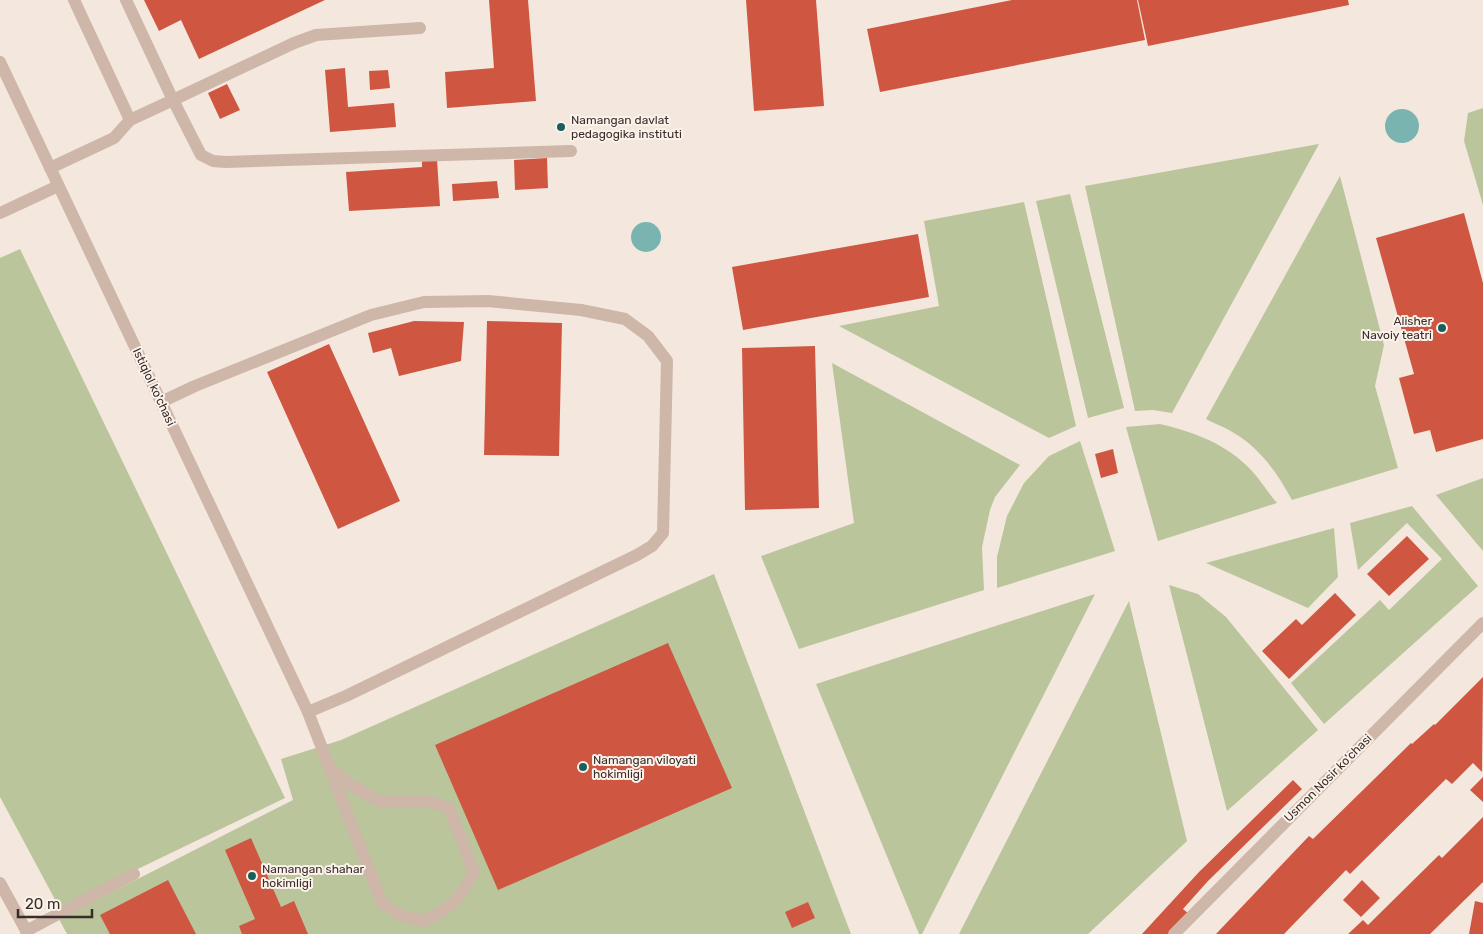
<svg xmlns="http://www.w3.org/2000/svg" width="1483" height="934" viewBox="0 0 1483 934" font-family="Rubik,sans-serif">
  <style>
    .green { fill: #bbc59c }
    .water { fill: #7ab4b1 }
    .building { fill: #cf5741 }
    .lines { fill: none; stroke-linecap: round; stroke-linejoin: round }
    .service { stroke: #ceb6a8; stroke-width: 12 }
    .minor { stroke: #ceb6a8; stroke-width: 12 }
    .poi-dot { fill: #1b5f5d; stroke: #fbf2eb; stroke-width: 2 }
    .labels { text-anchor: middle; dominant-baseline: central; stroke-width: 4; stroke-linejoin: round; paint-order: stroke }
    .poi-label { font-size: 12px; fill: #3a2d29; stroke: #fbf2eb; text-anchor: start }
    .street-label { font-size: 12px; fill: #3a2d29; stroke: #fbf2eb }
  </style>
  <rect width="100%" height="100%" fill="#f4e7dd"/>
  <!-- green -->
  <path class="green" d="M1483,108V205L1464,141L1468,113Z
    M1319,144L1172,413L1153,410L1135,411L1085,186Z
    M1340,176L1384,345L1375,386L1398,468L1292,500C1277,473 1261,449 1234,433C1225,427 1215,424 1206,419Z
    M1070,194L1124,408L1088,418L1036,201Z
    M1024,202L1076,426L1049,438L839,326L939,306L924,221Z
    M20,249L285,798L59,907L0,797V258Z
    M832,363L1020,465L995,497L990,510L982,547L984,590L799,649L761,556L854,523Z
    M1160,424C1194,432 1227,444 1251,470C1261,480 1268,493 1277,503L1158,541L1126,427Z
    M1080,441L1115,551L997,588V557L1007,516L1024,483L1049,456Z
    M1483,478V551L1436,495Z
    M1412,506L1478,586L1324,724L1291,683L1380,600L1389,610L1442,559L1407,523L1358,570L1350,523Z
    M1334,528L1338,577L1308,608L1206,563Z
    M714,574L851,934H67L59,919L293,800L281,759L341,740Z
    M1169,585L1198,594L1226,617L1318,730L1227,811Z
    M1095,594L922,934H919L816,684Z
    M1129,601L1187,841L1088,934H959Z"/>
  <!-- water -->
  <path class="water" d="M1385 126a17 17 0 1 1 34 0a17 17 0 1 1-34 0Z
    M631 237a15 15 0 1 1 30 0a15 15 0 1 1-30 0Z"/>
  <!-- building -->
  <path class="building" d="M144,0H325L199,59L181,20L159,31Z
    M489,0H528L536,101L447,108L445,72L494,68Z
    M746,0H816L824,106L754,111Z
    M1012,0H1137L1145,40L880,92L867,29Z
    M1138,0H1348L1349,5L1148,46Z
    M345,68L348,107L394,103L396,127L330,132L325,70Z
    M388,70L390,88L370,90L369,71Z
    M227,84L240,110L220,119L208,93Z
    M547,158L548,188L515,190L514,160Z
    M437,159L440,206L349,211L346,172L422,167V160Z
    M497,181L499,198L453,201L452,184Z
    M1464,213L1483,283V439L1436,452L1430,430L1414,434L1399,378L1414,374L1376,238Z
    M918,234L929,297L743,330L732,267Z
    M414,321L464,322L461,361L399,376L391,348L373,353L368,333Z
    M487,321L562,323L559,456L484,455Z
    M329,344L400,501L338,529L267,372Z
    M815,346L819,508L745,510L742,348Z
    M1113,449L1118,473L1101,478L1095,454Z
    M1407,536L1429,559L1389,596L1367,574Z
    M1335,593L1356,615L1289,679L1262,651L1296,619L1302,625Z
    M668,643L732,788L498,890L435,745Z
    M1483,677L1482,772L1473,763L1452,784L1446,779L1350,874L1346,870L1284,934H1216L1309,836L1313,839L1411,743L1412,744L1434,724L1435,725Z
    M1483,777V802L1470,790Z
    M1293,780L1302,789L1208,881L1183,909L1189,914L1170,934H1142L1199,872Z
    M1483,817V882L1430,934H1348L1363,920L1368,925L1439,855L1442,858Z
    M251,838L281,907L294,901L308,934H242L239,926L255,919L225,850Z
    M168,880L196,934H110L100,915Z
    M1362,880L1380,898L1361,917L1343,900Z
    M1475,901L1483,903V934H1469Z
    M808,902L815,918L792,928L785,912Z"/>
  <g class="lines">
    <!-- service -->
    <path class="service" d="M126,0L173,100L294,43L316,35L420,28
      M130,120L173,100L201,155L213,161L226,162L571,151
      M50,168L114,138L130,120L74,0
      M0,213L58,186
      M161,402L195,386L371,315L424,302L488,301L581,310L625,319L648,336L667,361L663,533L652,546L637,555L346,696L308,712L382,903L402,916L424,921C451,908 460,899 474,872L449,808L428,801H379L351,785L330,768
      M26,931L134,874
      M1174,934L1483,623"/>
    <!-- minor -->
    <path class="minor" d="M0,62L308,712
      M0,883L28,934"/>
  </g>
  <!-- markers -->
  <g class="poi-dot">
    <circle cx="561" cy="127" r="5"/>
    <circle cx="1442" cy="328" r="5"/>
    <circle cx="583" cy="767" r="5"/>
    <circle cx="252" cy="876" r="5"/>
  </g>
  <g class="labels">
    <!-- poi labels -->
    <g class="poi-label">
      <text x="571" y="120">Namangan davlat<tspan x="571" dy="14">pedagogika instituti</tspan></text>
      <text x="1432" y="321" text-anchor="end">Alisher<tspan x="1432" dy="14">Navoiy teatri</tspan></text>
      <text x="593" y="760">Namangan viloyati<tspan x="593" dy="14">hokimligi</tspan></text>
      <text x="262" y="869">Namangan shahar<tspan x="262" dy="14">hokimligi</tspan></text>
    </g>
    <!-- street labels -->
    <g class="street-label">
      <text transform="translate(154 387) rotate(65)">Istiqlol ko'chasi</text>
      <text transform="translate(1328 778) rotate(-45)">Usmon Nosir ko'chasi</text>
    </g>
  </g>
  <!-- scale -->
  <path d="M18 909v8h74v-8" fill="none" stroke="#3a2d29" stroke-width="2.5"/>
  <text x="25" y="909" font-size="15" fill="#3a2d29" stroke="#fbf2eb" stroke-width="4" paint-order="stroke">20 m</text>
</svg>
